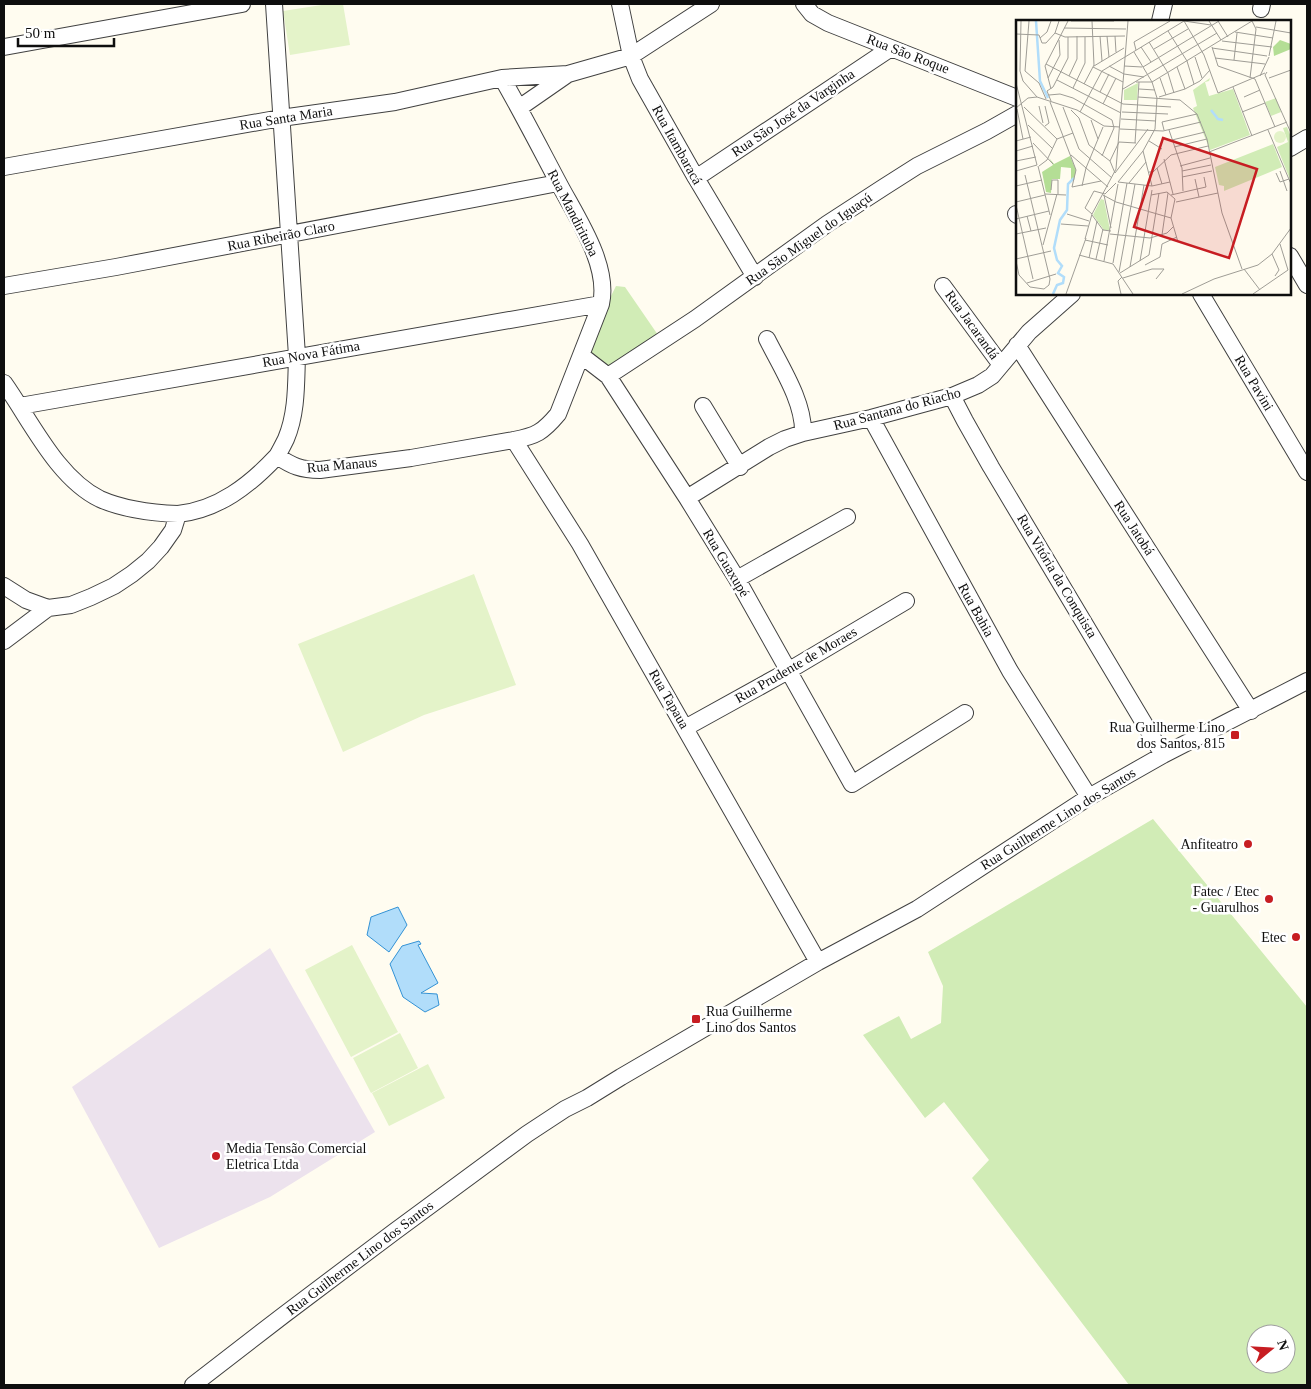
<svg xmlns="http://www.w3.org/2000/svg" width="1311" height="1389" viewBox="0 0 1311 1389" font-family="'Times New Roman',serif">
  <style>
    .industrial { fill: #ece2ed }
    .green { fill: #d1ecb6; fill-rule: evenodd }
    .pitch { fill: #e4f3c9 }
    .water { fill: #b1ddfa; stroke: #3392d5 }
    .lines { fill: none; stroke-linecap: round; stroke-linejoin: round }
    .minor-casing { stroke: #414141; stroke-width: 18 }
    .minor { stroke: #fff; stroke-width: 16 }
    .poi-dot { fill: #c71d22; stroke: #fff; stroke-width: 2 }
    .labels { text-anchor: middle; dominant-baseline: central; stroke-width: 5; stroke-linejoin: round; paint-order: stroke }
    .street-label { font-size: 14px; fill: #0e0e0e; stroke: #fff }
    .poi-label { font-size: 14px; fill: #0e0e0e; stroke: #fff; text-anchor: end }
    .inset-river { fill: none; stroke: #b1ddfa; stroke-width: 2.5 }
    .inset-road { fill: none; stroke: #9f9d96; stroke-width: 1 }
    .view { fill: #c71d22; fill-opacity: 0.15; stroke: #c71d22; stroke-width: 2.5 }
    .inset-edge { fill: none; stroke: #0e0e0e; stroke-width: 2.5 }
  </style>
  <rect width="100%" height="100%" fill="#fffcf0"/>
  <!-- industrial -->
  <path class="industrial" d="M270,948L375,1132L270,1197L159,1248L72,1087Z"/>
  <!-- green -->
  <path class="green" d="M616,286L625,287L658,335L610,367L589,351L611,296Z
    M1153,819L1307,1007V1385H1129L972,1178L989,1160L944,1102L925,1118L863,1035L899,1016L911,1039L941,1023L943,986L928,952ZM1256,1334H1286V1364H1256Z"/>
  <!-- pitch -->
  <path class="pitch" d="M328,4H343L350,45L290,55L283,11Z
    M474,574L516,685L424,715L343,752L298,644Z
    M352,945L398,1032L351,1057L305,970Z
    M400,1033L418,1068L371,1093L353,1058Z
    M428,1064L445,1098L389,1126L372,1093Z"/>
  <!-- water -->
  <path class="water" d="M398,907L407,925L389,952L367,935L371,917Z
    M419,941L421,944L418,945L438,983L421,993L437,994L439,1005L425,1012L403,997L390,964L402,946Z"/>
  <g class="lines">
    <defs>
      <path id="minor" d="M274,4L297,356C296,384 297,413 286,439C283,445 280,451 277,456
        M620,4L631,56L640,79L696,178L755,277
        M804,4L812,14L828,23L1017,98
        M1261,9L1262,4
        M1160,21L1164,4
        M4,47L242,4
        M519,108L568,74L631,56L711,4
        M1290,148L1307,138
        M4,167L281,118L395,102L502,78L568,74
        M696,178L891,48
        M1016,214L1017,215
        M1290,256L1307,285
        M4,286L116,267L558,183
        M943,286L1001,365
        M1201,294L1307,472
        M767,339C781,367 804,402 803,433
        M1017,345L1251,711
        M582,356L608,376L687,498L737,579L852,784L965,713
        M608,376L695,319L827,224L884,187L917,166L987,131L1017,114
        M4,383C31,421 57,478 100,499C125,510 152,513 178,514
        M952,396L965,421L991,467L1163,755
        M20,406L601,304
        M703,406L740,467
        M871,418L1010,671L1089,797
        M514,440L580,544L818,962
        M687,498L769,447L785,439L803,433L871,418L952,396L978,385L992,376L1029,332L1072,294
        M737,579L847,517
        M4,586L26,600L48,608
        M4,641L48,608L71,605L91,597L114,586L132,574L148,561L161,547L173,530L178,514C218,510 250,485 277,456C292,466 301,470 320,470L411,458L514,440C536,436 543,432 558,414L601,304C610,264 575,215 557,180C539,146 521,111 502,78
        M685,728L788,671L906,601
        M193,1385L285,1314L394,1232L527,1134L565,1109L587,1098L621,1077L818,962L917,909L1089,797L1163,755L1307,681"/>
    </defs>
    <!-- minor casing -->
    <use href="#minor" class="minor-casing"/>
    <!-- minor -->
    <use href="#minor" class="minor"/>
  </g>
  <!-- markers -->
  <g class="poi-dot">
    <rect x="1230" y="730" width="10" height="10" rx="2.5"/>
    <circle cx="1248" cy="844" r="5"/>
    <circle cx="1269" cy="899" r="5"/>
    <circle cx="1296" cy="937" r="5"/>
    <rect x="691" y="1014" width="10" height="10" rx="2.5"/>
    <circle cx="216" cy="1156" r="5"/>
  </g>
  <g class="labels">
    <!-- street labels -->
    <g class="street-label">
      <text transform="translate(908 54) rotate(21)">Rua São Roque</text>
      <text transform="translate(793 113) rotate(-34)">Rua São José da Varginha</text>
      <text transform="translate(286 118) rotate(-9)">Rua Santa Maria</text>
      <text transform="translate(677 145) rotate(61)">Rua Itambaracá</text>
      <text transform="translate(573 213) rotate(63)">Rua Mandirituba</text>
      <text transform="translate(281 236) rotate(-11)">Rua Ribeirão Claro</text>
      <text transform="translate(809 239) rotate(-35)">Rua São Miguel do Iguaçú</text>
      <text transform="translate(972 325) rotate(54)">Rua Jacarandá</text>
      <text transform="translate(311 354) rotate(-10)">Rua Nova Fátima</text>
      <text transform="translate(1254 383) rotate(59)">Rua Pavini</text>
      <text transform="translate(897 409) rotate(-15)">Rua Santana do Riacho</text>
      <text transform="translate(342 465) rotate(-5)">Rua Manaus</text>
      <text transform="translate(1134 528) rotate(57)">Rua Jatobá</text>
      <text transform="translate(726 563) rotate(59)">Rua Guaxupé</text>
      <text transform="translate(1057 576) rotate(59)">Rua Vitória da Conquista</text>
      <text transform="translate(976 610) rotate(61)">Rua Bahia</text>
      <text transform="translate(796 665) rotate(-30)">Rua Prudente de Moraes</text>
      <text transform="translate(669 699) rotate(60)">Rua Tapaua</text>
      <text transform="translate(1058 819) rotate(-32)">Rua Guilherme Lino dos Santos</text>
      <text transform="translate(360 1258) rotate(-37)">Rua Guilherme Lino dos Santos</text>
    </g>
    <!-- poi labels -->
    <g class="poi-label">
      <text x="1225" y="727">Rua Guilherme Lino<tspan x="1225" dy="16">dos Santos, 815</tspan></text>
      <text x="1238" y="844">Anfiteatro</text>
      <text x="1259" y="891">Fatec / Etec<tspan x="1259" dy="16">- Guarulhos</tspan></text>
      <text x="1286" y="937">Etec</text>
      <text x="706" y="1011" text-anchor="start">Rua Guilherme<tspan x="706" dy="16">Lino dos Santos</tspan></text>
      <text x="226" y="1148" text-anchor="start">Media Tensão Comercial<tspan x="226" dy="16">Eletrica Ltda</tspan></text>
    </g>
  </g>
  <!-- overview -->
  <g transform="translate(1016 20)">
    <rect width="275" height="275" fill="#fffcf0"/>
    <path d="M194,58L193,61L189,62L193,76L217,69L234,115L194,130L177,88L181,86L177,70ZM122,63L121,80H108V70ZM260,78L265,92L255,96L249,82ZM271,107L275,117V162L261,127L272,122L267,108ZM257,124L266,147L208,171V166L203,165L199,147ZM85,179L88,180L94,210H88L77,195Z" fill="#d1ecb6"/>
    <path d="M264,20L275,24V29L258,36L257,27ZM54,136L60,150L58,160H55V148L45,147L44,159H36L35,173L30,172L26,152L37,145L33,138L38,144Z" fill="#b4de95"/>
    <path d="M258 117a6 6 0 1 1 12 0a6 6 0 1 1-12 0Z" fill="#e4f3c9"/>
    <path class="inset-river" d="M20,1L24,61L32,78M195,90L202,99L207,100M37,274L41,265L47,263L48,257L42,253L46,246L41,240L38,228L44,200L51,190L52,164L58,158"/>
    <path class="inset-road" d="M5,1L4,51L7,61L21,77M13,1L9,51L23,63L30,79M55,1H98M168,1L188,35L202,73L249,53M168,1L195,5M193,1L205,20M202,1L212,17M240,7L275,13M48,8L110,9M152,11L171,41L178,64M219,12L257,18M39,13L49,17L109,16M0,14L23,15M23,15L26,23H30L39,13L43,1M84,16L86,41M91,16L93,37M99,16L100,32M24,18L31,12L35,1M206,21L256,27M133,22L152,53L158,73M125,27L135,42M196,27L202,46L239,59L259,107M196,28L251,36M138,29L172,9M120,30L118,22L154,1M253,36L260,1M179,37L186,58M199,38L249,44M218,40L221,13M30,44L107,84L155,87M78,46L108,28M93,46L108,54L128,57M108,46L126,47M77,47L107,62M127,47L203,1M251,52L249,55L275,113M53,56L61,39V16M244,56L253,37M32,58L44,35L43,20M144,58L150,75M234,58L240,9L236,1M253,58L275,50M41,60L105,93M120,62H136L236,1M0,63L21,145M68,64L78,45L76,1M217,67L236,116M57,68L69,43V17M35,69L29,46L52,1M107,69L201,13M123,69L139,70M169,69L184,61L194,50M84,72L93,54M33,75L44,74L57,78L96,100L98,108L86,136M122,77L164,80L181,94L191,119L206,193L226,249M143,77L169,69L161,47M228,77L244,70M35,81L31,71L37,67L52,38V17M34,82L60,150L56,167L85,161M87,84L100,58M23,86L27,103M29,86L33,103L29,106M8,87L41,119M47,87L63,129L96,158M0,88L12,78L21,77L61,90L88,106L104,107M1,89L7,119M55,90L63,98L73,125L94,141L99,153L132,109M64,92L86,51L168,1M106,92L152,94M226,92L249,83M105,99L140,101M75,100L82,119M12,105L36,128M104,109L147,111L185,102M148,110L146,102L181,94M153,110L166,148L167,171M252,110L275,164M156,120L189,112M0,121L15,117M133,121L146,129M17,123L37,144M119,123L123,62M158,127L191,119M0,131L17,126M127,131L136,166M193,132L271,102M55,135L92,167M148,139L157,174M0,141L20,137M94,141L103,122L120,123M22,146L34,195M23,146L31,140L41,119L57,113M164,146L194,138M141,148L146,164M0,151L21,145M166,151L195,145M264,151L271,171M133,152H137L155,135L192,126M260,153L264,162L273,159M166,157L196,151M179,159L183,177M102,162L127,131L139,109L141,78L136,62L118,32M102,162L136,166L154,162M113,163L130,142M0,166L26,160M66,166L70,148L87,107M35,170L36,160H42V174M29,174L50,175M87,175L100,182L155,198M88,175L95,208M135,175L151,172L159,179L155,198L162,222M155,175L190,167L188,157M0,182L29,175M160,182L202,173M0,185L17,259M51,194L73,201M76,194L69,188L78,171L89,174L100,163M76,195L87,210L95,211M11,196L15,211M0,199L33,191M45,204L72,206M0,214L30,208M94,214L134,218L151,213L157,207M146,215L152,173M69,219L76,194L100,149L112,1M69,220L92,225M146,224L161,217M27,225L41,174M256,234L263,250L259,256M63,235L97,244L117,274M73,238L81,201M0,239L35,231M80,239L87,209M0,241L3,255L14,267L28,269L33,265L34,259L9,155M88,241L102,164M124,241L136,170M97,243L111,163M129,245L144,237L146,224M114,247L128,165M228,249L244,270M103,252L119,164M104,253L133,235L143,173M107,258L136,249H148L140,259M11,263L40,254M50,274L70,218M105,274L102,261L106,257M166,274L198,259L242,245L256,234L275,208M237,274L272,250L264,224"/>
    <path class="view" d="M147,118L241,149L213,238L118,207Z"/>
    <rect width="275" height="275" class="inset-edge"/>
  </g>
  <!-- border -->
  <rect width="1311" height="1389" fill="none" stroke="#0e0e0e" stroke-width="10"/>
  <!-- north arrow -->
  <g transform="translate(1271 1349) rotate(72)"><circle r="24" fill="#ffffff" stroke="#9f9f9f"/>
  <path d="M0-4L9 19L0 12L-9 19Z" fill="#c71d22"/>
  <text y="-8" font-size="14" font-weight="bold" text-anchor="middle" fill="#0e0e0e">N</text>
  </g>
  <!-- scale -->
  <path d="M18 38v8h96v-8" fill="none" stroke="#0e0e0e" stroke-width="2.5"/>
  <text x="25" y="38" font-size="15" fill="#0e0e0e" stroke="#ffffff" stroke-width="4" paint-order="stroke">50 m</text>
</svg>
